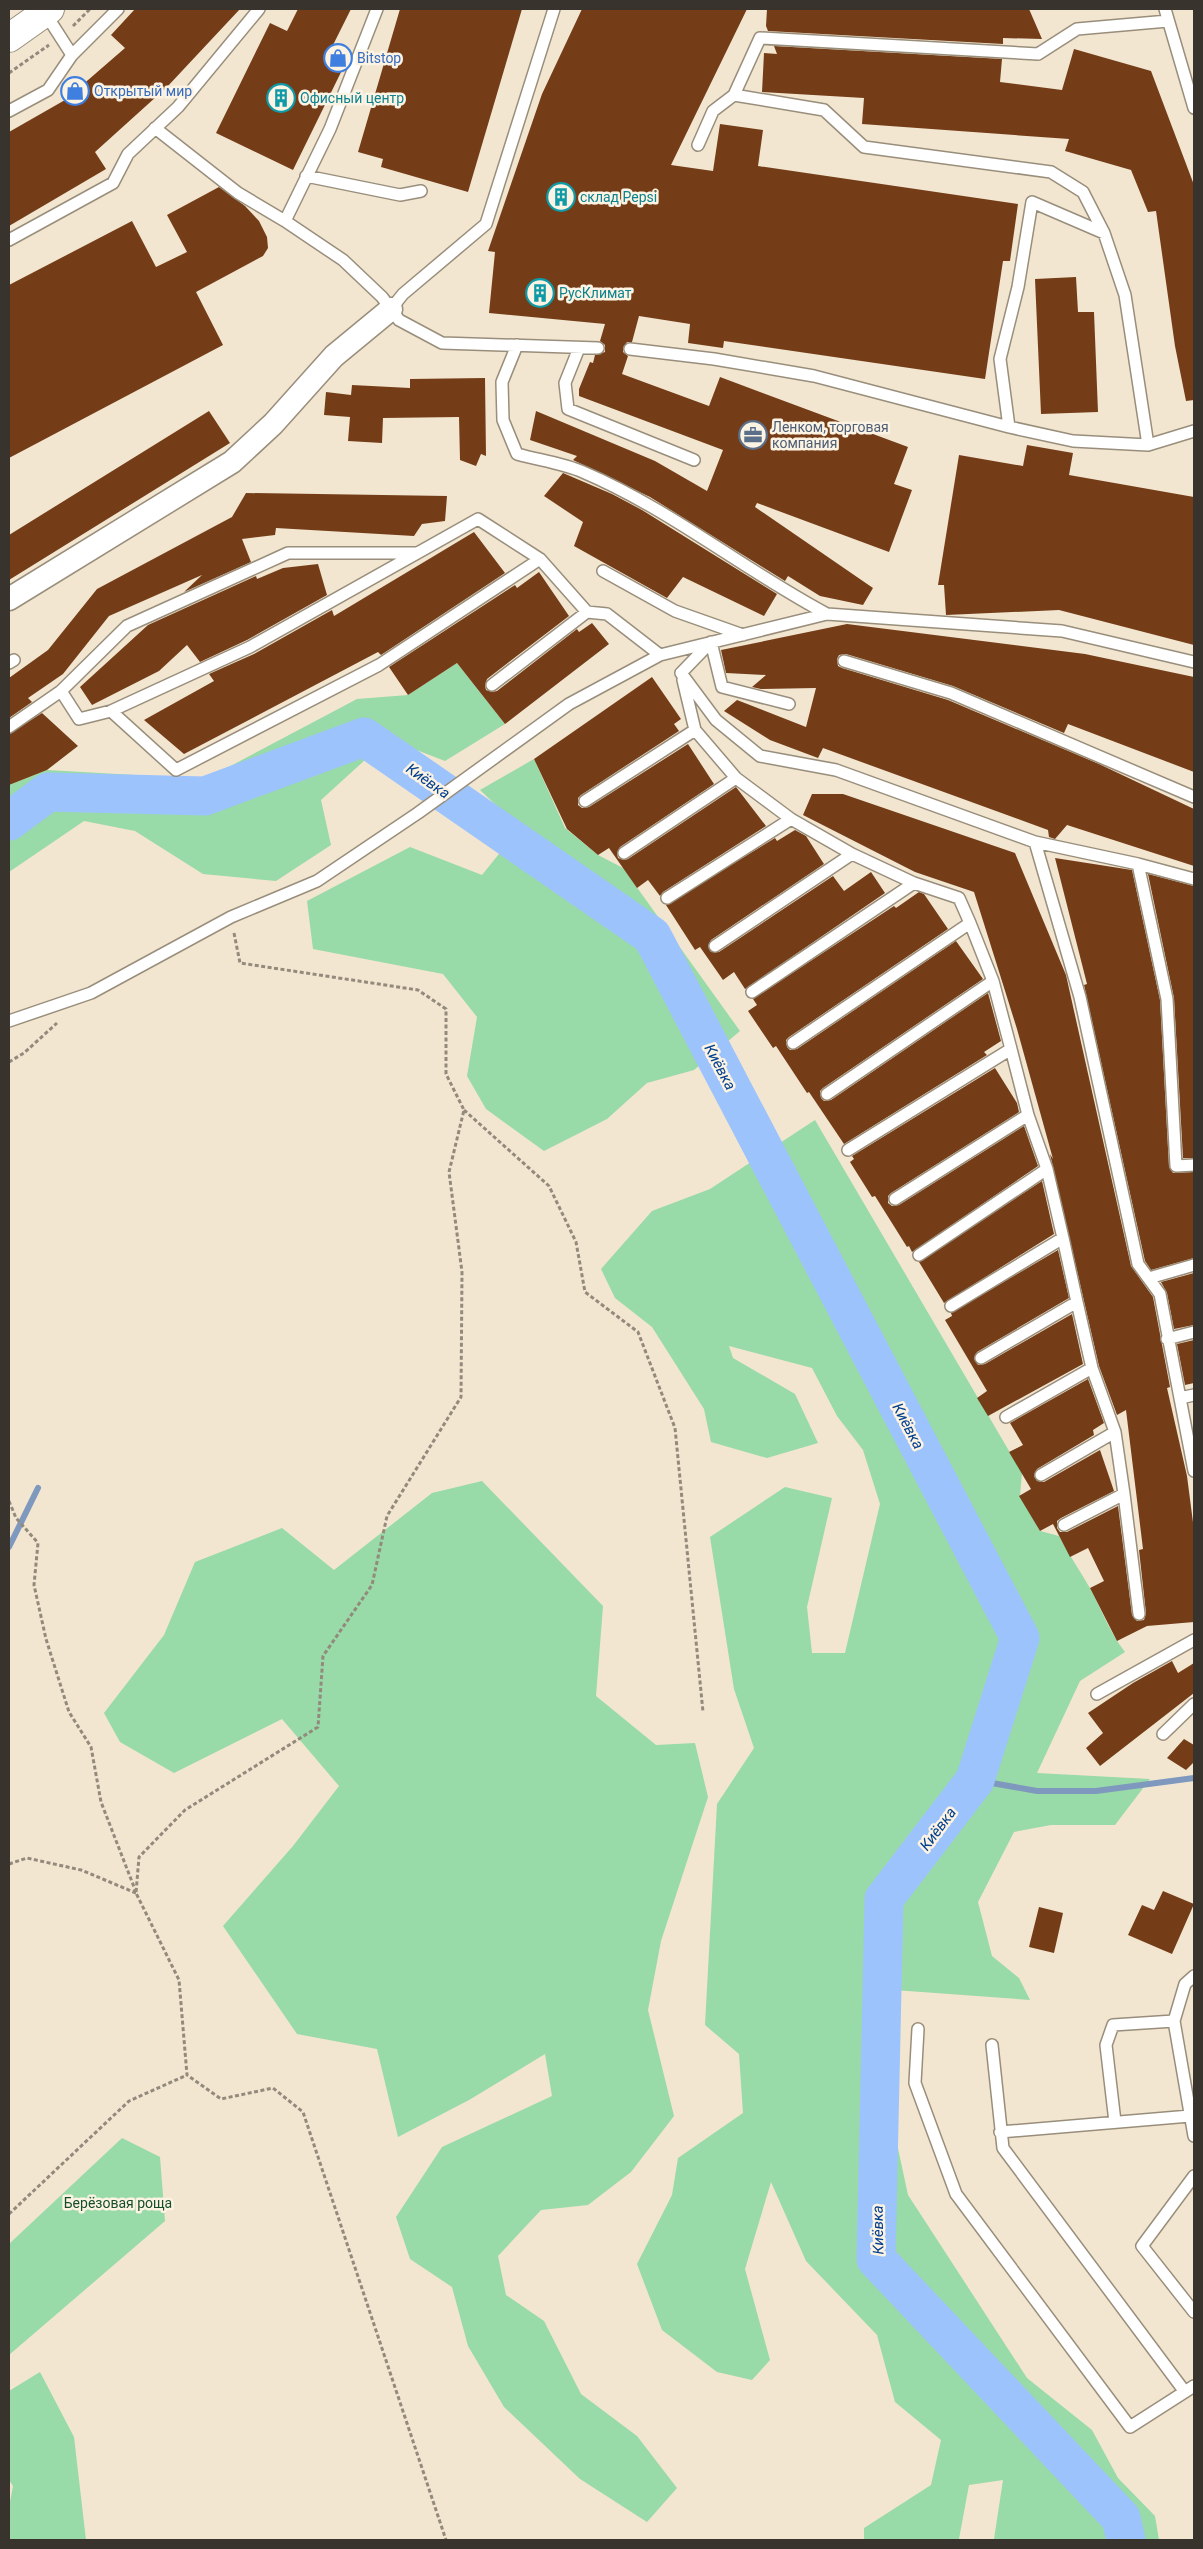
<svg xmlns="http://www.w3.org/2000/svg" width="1203" height="2549" viewBox="0 0 1203 2549" font-family="Roboto,sans-serif">
  <style>
    .green { fill: #98daa8 }
    .lines { fill: none; stroke-linecap: round; stroke-linejoin: round }
    .stream { stroke: #7f98be; stroke-width: 6 }
    .river { stroke: #9dc3fc; stroke-width: 39 }
    .building { fill: #743d18 }
    .service-casing { stroke: #998e7b; stroke-width: 14 }
    .minor-casing { stroke: #998e7b; stroke-width: 25 }
    .secondary-casing { stroke: #998e7b; stroke-width: 30 }
    .path { stroke: #938a7c; stroke-width: 3; stroke-dasharray: 4 2.5; stroke-linecap: butt }
    .service { stroke: #fff; stroke-width: 11 }
    .minor { stroke: #fff; stroke-width: 22 }
    .secondary { stroke: #fff; stroke-width: 28 }
    .labels { text-anchor: middle; dominant-baseline: central; stroke-width: 5; stroke-linejoin: round; paint-order: stroke }
    .shop-label { font-size: 14px; fill: #366cbe; stroke: #fdf3e3; text-anchor: start }
    .culture-label { font-size: 14px; fill: #0d838f; stroke: #fdf3e3; text-anchor: start }
    .service-label { font-size: 14px; fill: #4e5e75; stroke: #fdf3e3; text-anchor: start }
    .park-label { font-size: 14px; fill: #144f2a; stroke: #fdf3e3 }
    .water-label { font-size: 15px; font-style: italic; fill: #013f8f; stroke: #fdf3e3 }
  </style>
  <rect width="100%" height="100%" fill="#f2e6d1"/>
  <!-- green -->
  <path class="green" d="M457,663L505,724L445,761L388,739L321,800L331,845L276,881L203,874L135,831L84,821L9,872V785L47,770L206,779L357,699L408,695Z
    M534,759L565,828L598,855L623,868L740,1031L694,1070L647,1083L607,1119L544,1151L486,1109L467,1076L477,1017L443,974L313,949L307,901L410,847L482,875L520,828L480,790Z
    M815,1120L1022,1473L1020,1496L1040,1531L1059,1536C1069,1555 1081,1572 1091,1590C1102,1611 1110,1633 1125,1652L1080,1681L1037,1773L1150,1779L1115,1825H1051L1014,1832L978,1902L992,1956L1019,1978L1030,2000L894,1990L884,2083L908,2195L1027,2378L1092,2430L1118,2478L1155,2516L1159,2540H992L994,2539L1003,2480L969,2485L959,2539L956,2540H864V2528L931,2485L941,2440L895,2402L877,2335L806,2261L771,2182L745,2269L770,2360L752,2380L717,2372L662,2330L637,2264L672,2195L678,2158L743,2113L739,2054L705,2025L717,1804L754,1748L734,1689L710,1537L785,1487L832,1498L807,1607L812,1653H845L880,1504L863,1450L837,1416L812,1368L729,1346L733,1358L795,1394L818,1443L767,1458L711,1442L704,1409L652,1327L615,1298L601,1269L652,1211L710,1189Z
    M482,1481L603,1606L596,1696L656,1745L695,1743L708,1797L661,1941L648,2010L674,2116L631,2172L588,2205L541,2210L498,2256L506,2295L544,2321L581,2394L637,2436L677,2488L647,2522L580,2479L504,2407L468,2346L452,2287L410,2259L396,2217L442,2147L552,2096L545,2054L469,2100L398,2137L377,2049L297,2034L223,1926L293,1846L339,1786L282,1719L174,1773L120,1742L104,1713L164,1635L195,1562L282,1528L334,1570L432,1493Z
    M122,2138L160,2157L165,2221L9,2355V2244Z
    M40,2372L74,2437L86,2540H9V2507L13,2486L9,2480V2391Z"/>
  <g class="lines">
    <!-- stream -->
    <path class="stream" d="M9,1547L38,1488
      M975,1780L1037,1791H1096L1194,1778"/>
    <!-- river -->
    <path class="river" d="M9,821L48,792L205,796L364,737L652,936L1020,1638L975,1780L884,1899L876,2259L1121,2518L1126,2540"/>
  </g>
  <!-- building -->
  <path class="building" d="M135,9H240L167,87L95,152L106,169L9,226V132L65,100L125,48L111,35Z
    M298,9H351L329,53L346,62L293,170L216,133L270,23L287,31Z
    M400,9H522L468,192L381,167L383,159L358,152Z
    M582,9H747L671,165L713,171L720,124L763,130L758,166L1018,204L1010,261H1003L985,379L724,341L723,348L688,343L690,324L639,316L632,342H627L623,348V352L628,356L622,374L709,406L720,377L908,447L894,484L912,490L889,552L757,503L755,507L873,588L863,605L820,596L788,576L785,581L650,497L573,460L577,456L530,440L536,411L655,461L707,491L723,450L579,396V389L590,362L593,363L595,355L605,352V345L600,341L605,324L489,313L495,252L488,251L542,94Z
    M767,9H1029L1042,39L1003,38V44L768,31L766,26Z
    M774,46L1002,59L1000,82L1062,90L1074,49L1151,71L1194,185V400L1186,401L1175,346L1156,211L1148,212L1131,170L1065,151L1069,139L862,124L864,98L762,92L764,53L777,54Z
    M219,187L245,206L259,221L267,237L268,248L263,256L196,292L223,345L9,458V285L132,221L156,267L187,252L167,215Z
    M1076,277L1078,312H1094L1098,412L1041,414L1035,279Z
    M485,378L486,456L481,454L476,466L460,460L459,417L383,418L382,443L348,441L350,417L324,415L326,392L351,395L352,385L410,388V379Z
    M209,411L230,443L9,580V535Z
    M1027,445L1073,453L1069,475L1194,497V645L1059,610L946,615L944,585H938L959,455L1023,466Z
    M563,473L612,494L642,510L777,594L764,616L683,577L667,598L574,546L583,522L544,496Z
    M246,493L447,496L445,521L422,524L414,536L276,528L275,535L242,539L251,562L184,592L202,575L109,616L63,674L28,698L32,702L9,718V678L48,650L97,589L232,517Z
    M474,532L505,573L381,655L378,652L184,754L144,720L214,681L209,674L254,654L332,610L334,616Z
    M318,564L327,595L247,640L200,662L187,645L159,671L92,705L80,687L148,625L256,576L257,579L283,568Z
    M539,572L569,616L487,679L485,686L486,690L492,692L497,691L577,629L579,632L592,623L609,644L505,724L457,663L408,695L389,667L515,585L517,588Z
    M847,624L1085,654L1194,677V772L1068,724L1064,733L953,686L846,654L839,655L837,659L838,666L842,668L948,700L1099,764L1194,809V866L1067,825L1055,839L1049,837L1048,830L823,748L818,758L770,740L724,711L737,700L806,727L816,688L761,689L752,687L766,675L726,673L721,650Z
    M652,677L681,719L674,724L679,731L581,795L578,798V805L582,808L589,807L688,744L714,784L620,847L617,853L618,858L624,860L628,859L736,787L766,826L663,892L660,896L648,880L637,888L609,848L598,855L567,829L534,759Z
    M42,713L78,746L47,770L9,785V734Z
    M812,794H843L1015,853L1066,975L1131,1266L1153,1297L1170,1387L1167,1388L1187,1476L1194,1530V1622L1147,1626L1117,1641L1090,1588L1104,1581L1088,1548L1070,1557L1053,1524L1040,1531L1019,1496L1031,1489L1009,1452L1023,1445L1010,1423L1088,1379L1104,1423L1093,1430L1094,1435L1037,1469L1034,1476L1037,1481L1044,1482L1100,1450L1114,1491L1061,1518L1057,1521V1528L1060,1532H1067L1118,1506L1132,1615L1137,1621L1144,1620L1146,1613L1139,1550L1143,1549L1126,1410L1117,1415L1099,1366L1050,1154L1053,1159L1017,1029L974,892L915,872L803,815Z
    M795,830L806,836L824,864L711,940L708,946L711,952H719L833,876L844,891L871,872L885,893L745,989L734,972L723,980L700,947L695,950L666,905L775,838L777,841Z
    M1055,858L1132,870L1160,1000L1169,1167L1173,1173L1194,1172V1258L1151,1270L1145,1261L1084,985L1087,984Z
    M1148,874L1194,886V1158H1183L1174,998Z
    M919,892L924,894L948,929L789,1037L786,1040L787,1047L790,1050L797,1049L956,941L983,979L823,1088L820,1091L821,1098L824,1101L831,1100L988,993L1001,1041L984,1052L987,1055L844,1144L809,1092L807,1093L776,1046L773,1048L748,1011L757,1005L753,999L894,906L896,908Z
    M995,1068L1017,1103L1019,1112L891,1193L888,1196V1203L892,1206L899,1205L1024,1126L1038,1166L912,1252L909,1246L907,1247L875,1196L872,1197L850,1162L854,1159L852,1156Z
    M1042,1181L1054,1234L944,1303L919,1262Z
    M1058,1250L1069,1298L977,1352L974,1359L978,1365L985,1364L1072,1314L1083,1364L988,1416L977,1398L987,1391L945,1320L952,1316L951,1313Z
    M1194,1273V1325L1174,1329L1167,1293L1161,1282Z
    M1194,1340V1383L1185,1385L1177,1344Z
    M1172,1661L1178,1673L1194,1663V1693L1100,1766L1086,1748L1103,1733L1088,1713L1133,1683Z
    M1184,1739L1194,1745V1762L1186,1770L1167,1758Z
    M1163,1891L1194,1904L1172,1954L1128,1935L1142,1905L1154,1910Z
    M1039,1907L1063,1913L1054,1953L1029,1947Z"/>
  <g class="lines">
    <defs>
      <path id="service" d="M377,9L330,129L285,221L343,260L382,297L399,320L442,343L598,348
        M1165,9L1194,108
        M72,55L118,9
        M734,95L824,110L864,147L1051,172L1083,192L1104,233L1125,295L1148,445L1194,431
        M9,111L48,90L72,55L45,13
        M155,128L238,193L285,221
        M698,145L713,111L734,95L760,38L1038,54L1077,29L1168,21
        M306,176L400,195L421,191
        M1104,233L1032,202L1018,287L1000,359L1009,427L1073,441L1148,445
        M9,240L113,183L128,154L178,107L259,9
        M391,309L403,294L486,224L554,9
        M517,345L502,382L503,420L517,454C538,460 563,463 583,472C670,509 744,570 827,614
        M579,348L565,383L568,409L694,460
        M630,349L714,359L814,376L1009,427
        M416,553H288L127,626L61,691L79,719L111,711L250,647L478,519L540,559L587,612L607,614L660,655
        M603,571L675,611L743,635
        M844,661L951,693L1194,797
        M9,663L14,660
        M681,673L716,720L760,756L836,770L1035,842L1080,997L1138,1264L1160,1294L1194,1471
        M681,673L711,642L722,687L789,704
        M492,685L587,612
        M111,711L176,770L379,665L540,559
        M9,727L61,691
        M585,801L695,730L683,680
        M1035,842L1138,864L1194,879
        M624,853L736,778L695,730
        M1138,864L1167,999L1176,1166L1194,1165
        M667,898L791,819L736,778
        M715,946L852,854L791,819
        M752,992L914,883L852,854
        M9,1021L91,993L231,917L317,881L418,813L569,704L660,655L827,614L1062,631L1194,662
        M793,1043L970,923L959,898L914,883
        M827,1094L993,981L970,923
        M848,1150L1011,1049L993,981
        M895,1199L1028,1115L1011,1049
        M919,1255L1047,1169L1028,1115
        M1149,1278L1194,1265
        M951,1306L1063,1238L1047,1169
        M1167,1339L1194,1332
        M981,1358L1077,1302L1063,1238
        M1180,1398L1194,1395
        M1006,1417L1092,1368L1077,1302
        M1041,1475L1115,1432L1092,1368
        M1124,1494L1139,1614
        M1064,1525L1124,1494L1115,1432
        M1097,1694L1194,1640
        M1163,1734L1194,1704
        M1194,1976L1185,1984L1174,2021L1194,2136
        M918,2029L915,2083L956,2194L1130,2427L1194,2386
        M992,2045L1003,2148L1185,2392
        M1115,2122L1106,2045L1113,2025L1174,2021
        M1000,2132L1190,2116
        M1194,2176L1142,2246L1194,2312"/>
      <path id="minor" d="M9,599L232,462L273,424L334,356L391,309"/>
      <path id="secondary" d="M9,38L50,9"/>
    </defs>
    <!-- service casing -->
    <use href="#service" class="service-casing"/>
    <!-- minor casing -->
    <use href="#minor" class="minor-casing"/>
    <!-- secondary casing -->
    <use href="#secondary" class="secondary-casing"/>
    <!-- path -->
    <path class="path" d="M73,26L90,9
      M9,73L49,45
      M234,933L240,963L418,990L446,1009V1074L464,1110L449,1172L462,1272L461,1397L387,1516L372,1585L323,1656L318,1727L185,1810L139,1857L136,1893L179,1980L187,2075L221,2099L273,2088L303,2112L446,2540
      M9,1062L24,1053L57,1023
      M464,1110L549,1186L576,1242L585,1292L638,1332L675,1428L703,1712
      M9,1501L16,1518L38,1543L34,1585L46,1639L69,1712L91,1747L101,1802L136,1892
      M9,1864L27,1858L81,1870L136,1893
      M9,2214L129,2101L187,2075"/>
    <!-- service -->
    <use href="#service" class="service"/>
    <!-- minor -->
    <use href="#minor" class="minor"/>
    <!-- secondary -->
    <use href="#secondary" class="secondary"/>
  </g>
  <!-- icons -->
  <defs>
    <symbol id="shop-ring" viewBox="-11 -11 22 22"><circle r="9.5" fill="#fdf3e3" stroke="#3f7fe0" stroke-width="1.5"/><path d="M-5-2.5h2.3a2.7 3.5 0 0 1 5.4 0H5L5.5 6h-11ZM-1.5-2.5h3a1.5 2.3 0 0 0-3 0Z" fill="#3f7fe0"/></symbol>
    <symbol id="building-ring" viewBox="-11 -11 22 22"><circle r="9.5" fill="#fdf3e3" stroke="#0f9aa8" stroke-width="1.5"/><path d="M-4-6H4V6H1V3H-1V6H-4ZM-2.5-4.3h1.7v1.8h-1.7ZM.8-4.3h1.7v1.8H.8ZM-2.5-1h1.7V.8h-1.7ZM.8-1h1.7V.8H.8Z" fill="#0f9aa8"/></symbol>
    <symbol id="office-ring" viewBox="-11 -11 22 22"><circle r="9.5" fill="#fdf3e3" stroke="#5c6f8a" stroke-width="1.5"/><path d="M-6-3h4V-5.5h4V-3h4V5H-6ZM-1-4.5V-3h2v-1.5ZM-6 0V1H6V0Z" fill="#5c6f8a"/></symbol>
  </defs>
  <g fill-rule="evenodd">
    <use href="#shop-ring" x="322" y="42" width="32" height="32"/>
    <use href="#shop-ring" x="59" y="75" width="32" height="32"/>
    <use href="#building-ring" x="265" y="82" width="32" height="32"/>
    <use href="#building-ring" x="545" y="181" width="32" height="32"/>
    <use href="#building-ring" x="524" y="277" width="32" height="32"/>
    <use href="#office-ring" x="737" y="419" width="32" height="32"/>
  </g>
  <g class="labels">
    <!-- shop labels -->
    <g class="shop-label">
      <text x="357" y="58">Bitstop</text>
      <text x="94" y="91">Открытый мир</text>
    </g>
    <!-- culture labels -->
    <g class="culture-label">
      <text x="300" y="98">Офисный центр</text>
      <text x="580" y="197">склад Pepsi</text>
      <text x="559" y="293">РусКлимат</text>
    </g>
    <!-- service labels -->
    <g class="service-label">
      <text x="772" y="427">Ленком, торговая<tspan x="772" dy="16">компания</tspan></text>
    </g>
    <!-- park labels -->
    <g class="park-label">
      <text x="118" y="2203">Берёзовая роща</text>
    </g>
    <!-- water labels -->
    <g class="water-label">
      <text transform="translate(428 781) rotate(35)">Киёвка</text>
      <text transform="translate(720 1067) rotate(62)">Киёвка</text>
      <text transform="translate(908 1426) rotate(62)">Киёвка</text>
      <text transform="translate(938 1829) rotate(-53)">Киёвка</text>
      <text transform="translate(878 2230) rotate(-91)">Киёвка</text>
    </g>
  </g>
  <!-- border -->
  <rect width="1203" height="2549" fill="none" stroke="#38332c" stroke-width="20"/>
</svg>
